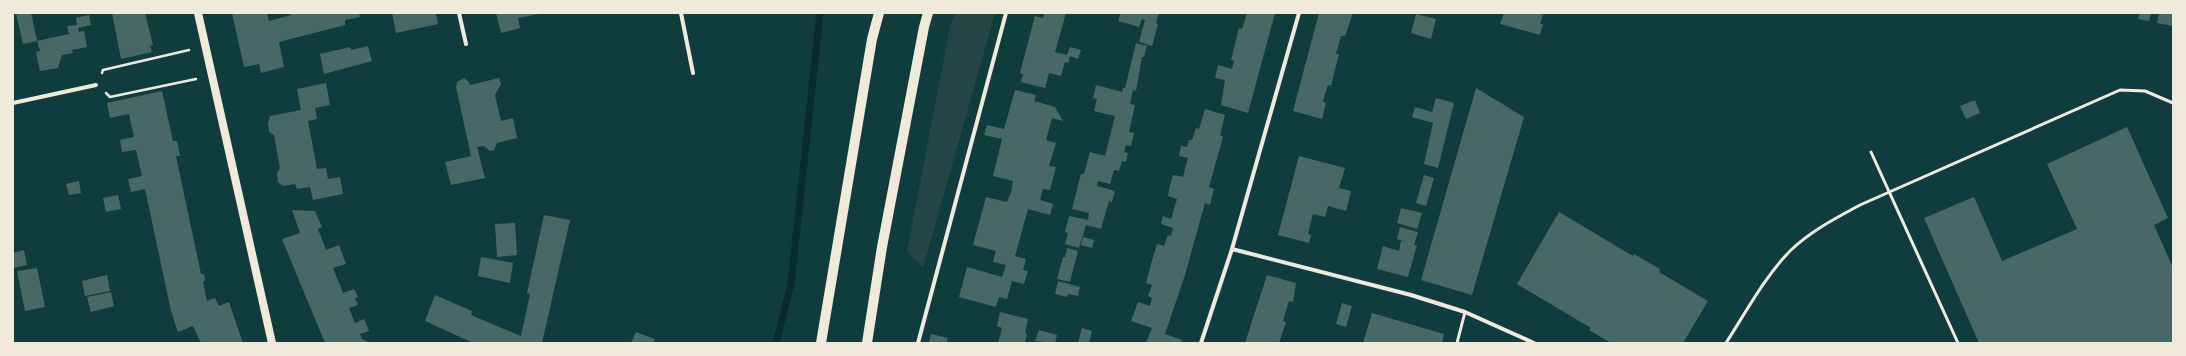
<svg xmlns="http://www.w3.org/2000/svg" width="2186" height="356" viewBox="0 0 2186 356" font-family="'Open Sans',sans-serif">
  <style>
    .green { fill: #244646 }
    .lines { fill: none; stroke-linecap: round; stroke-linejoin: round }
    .stream { stroke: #0a2a2b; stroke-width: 7 }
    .building { fill: #486865 }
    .path { stroke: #f1e9da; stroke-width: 2.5 }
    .service { stroke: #f1e9da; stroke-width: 3 }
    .minor { stroke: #f1e9da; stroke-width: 4 }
    .secondary { stroke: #f1e9da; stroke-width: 8 }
    .primary { stroke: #f1e9da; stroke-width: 10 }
  </style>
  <rect width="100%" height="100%" fill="#0f3d3e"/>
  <!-- green -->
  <path class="green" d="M955,13H995L923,268L907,251L950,27Z"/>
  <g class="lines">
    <!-- stream -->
    <path class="stream" d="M776,343L791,284L820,13"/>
  </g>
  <!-- building -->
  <path class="building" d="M16,13H31L37,41L23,44Z
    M112,13H145L153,45L150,46L152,52L121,59Z
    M232,13H267L269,21L291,15V13H359L360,17L345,20V25L279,42L284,67L261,73L259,64L244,67Z
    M392,13H436L438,24L396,33Z
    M496,13H539V14L518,18L520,28L501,33Z
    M1044,13H1066L1055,52L1067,55L1070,47L1081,50L1078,59L1070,56L1068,63L1065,62L1061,76L1049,73L1045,88L1021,82L1023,74L1020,73L1035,16L1043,18Z
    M1121,13H1159L1156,23L1158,24L1152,46L1139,42L1145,20L1142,19L1139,27L1118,21Z
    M1247,13H1275L1248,113L1221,105L1225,80L1215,78L1218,65L1232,69L1234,61L1231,60L1239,28L1242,29Z
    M1319,13H1353L1345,36H1341L1336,54H1339L1331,86L1328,85L1325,94L1323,102L1326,103L1322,119L1293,111Z
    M1504,13H1536L1543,15L1540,24H1543L1540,35L1500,24Z
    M2140,13H2151L2149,21L2138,19Z
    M2159,13H2173V26L2157,23Z
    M1416,14L1436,19L1431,39L1411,33Z
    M89,15L91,25L78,28L79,32L84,31L87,47L72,50L73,53L62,55L58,68L40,71L36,52L40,51L37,41L69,34L67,26L77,25L76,18Z
    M1136,43L1147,46L1144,57H1142L1136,91L1133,90L1130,104L1135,105L1129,132L1134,133L1131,146L1126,145L1124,152L1128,153L1126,162L1122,161L1119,171L1114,170L1110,184L1098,181L1097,186L1115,191L1112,202L1109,201L1101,229L1086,225L1079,248L1065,244L1068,233L1065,232L1069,216L1088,220L1089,213L1072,209L1081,174H1084L1090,152L1105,156L1115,116L1094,111L1097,99L1093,98L1096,85L1122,92L1123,88H1125Z
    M368,46L372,61L324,74L320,54L350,47L351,50Z
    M464,78L468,81L470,85L499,78L501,84L495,95L501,121L513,118L517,138L497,143L494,150L490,151L484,146L477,147L485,178L451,185L445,162L471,156L456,87L457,82Z
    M326,83L330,105L315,108L317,119L308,121L317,169L326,168L328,179L340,177L343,194L313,200L310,187L297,189L295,184L283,186L278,182L277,173L280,168L274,135L269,132L268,123L270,116L301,110L297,89Z
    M1476,88L1524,117L1472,295L1421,280Z
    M1015,90L1036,95L1034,101L1055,107L1063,121L1052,118L1046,140L1056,143L1049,166L1056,167L1050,190L1043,189L1040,200L1053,204L1050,215L1028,209L1015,256L1026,259L1023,270L1028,271L1024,284L1012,281L1007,299L999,297L996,307L959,297L967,267L1002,277L1006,265L993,262L996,251L973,245L986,197L1007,202L1011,192L1013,181L993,176L1002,139L984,135L987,125L1004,129Z
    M162,91L173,141H177L180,156H176L201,274H204L205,280L203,282L207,301L215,298L219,306L229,302L243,343H201L193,326L178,332L171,311L145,189L131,192L128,179L142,176L136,150L122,152L120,140L134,137L129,114L110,118L107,103Z
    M1436,98L1454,103L1438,168L1424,164L1433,123L1412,117L1415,107L1432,112Z
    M1975,100L1980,113L1966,119L1960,106Z
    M1205,109L1225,115L1220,135L1223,137L1209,187L1214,189L1210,205L1205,203L1185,275L1165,334L1182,340L1180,343H1146L1152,328L1131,321L1138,302L1150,306L1152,298L1148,296L1152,285L1146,283L1151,264L1157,244L1164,246L1168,235L1171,236L1173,228L1161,224L1163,216L1171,219L1177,199L1168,196L1170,185L1173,175L1183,177L1188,158L1179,156L1181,146L1187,147L1189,140H1192L1196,128L1199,129Z
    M2127,127L2168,218L2154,225L2173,268V343H1979L1924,218L1974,197L2002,261L2077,229L2047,164Z
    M1299,156L1345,168L1339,188L1351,191L1346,211L1328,206L1325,217L1313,214L1308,234L1311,235L1309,243L1278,235Z
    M1424,175L1434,178L1426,206L1416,203Z
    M79,181L81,193L69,195L66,184Z
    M118,195L121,209L106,212L103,198Z
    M1401,208L1422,213L1417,229L1397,223Z
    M292,210L315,211L322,227L318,229L326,250L339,245L346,264L333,268L343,293L354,289L358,297L355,298L358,305L349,308L355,323L364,319L369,331L360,334L362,339L371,343H325L282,239L300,233Z
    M1559,212L1633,256L1634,254L1660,269L1659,272L1708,301L1683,343H1611L1589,330L1591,328L1517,284Z
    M544,215L570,220L542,343H473L425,321L435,295L472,311L471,315L521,336L530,294L527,293Z
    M515,223L517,255L497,257L495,224Z
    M1400,227L1418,232L1414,245H1417L1408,277L1377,269L1383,246L1399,251L1401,241L1409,243L1397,239Z
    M1083,237L1094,240L1092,248L1081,245Z
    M1067,248L1078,251L1070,282L1057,279L1063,257H1065Z
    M24,250L27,265L13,268V253Z
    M481,257L513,263L510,283L478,276Z
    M37,268L45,307L25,311L17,271Z
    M107,275L110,291L85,296L82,281Z
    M1267,275L1296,283L1293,302L1289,301L1283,321L1286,322L1279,343H1245Z
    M1058,281L1080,287L1078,296L1068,294L1067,297L1055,294Z
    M111,292L114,306L91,312L87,297Z
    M1342,303L1352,306L1346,327L1336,324Z
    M1000,312L1028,319L1025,333L1027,334L1025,343H998L1002,328L997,326Z
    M1372,313L1444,334L1442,343H1363Z
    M1082,328L1092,331L1089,343H1078Z
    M1039,330L1057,335L1055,343L1035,341Z
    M636,332L655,339L654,343H631Z
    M931,334L948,338L946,343H929Z"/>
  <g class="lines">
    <!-- path -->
    <path class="path" d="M102,73L103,70L189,50
      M106,93L110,97L196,79"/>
    <!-- service -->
    <path class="service" d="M1871,152L1958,343
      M1457,343L1465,312
      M1726,343C1746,312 1765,276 1791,250C1811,231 1836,218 1860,205L2120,90L2145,91L2173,103"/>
    <!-- minor -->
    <path class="minor" d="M459,13L466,44
      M681,13L693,73
      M13,103L96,85
      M1232,249L1411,295L1465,312L1534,343
      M918,343L1006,13
      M1201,343L1232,249L1299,13"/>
    <!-- secondary -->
    <path class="secondary" d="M198,13L272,343"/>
    <!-- primary -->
    <path class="primary" d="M821,343L872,39L879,13
      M867,343L882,247L924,27L928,13"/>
  </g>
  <!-- border -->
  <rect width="2186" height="356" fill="none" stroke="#f1e9da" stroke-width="28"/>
</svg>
